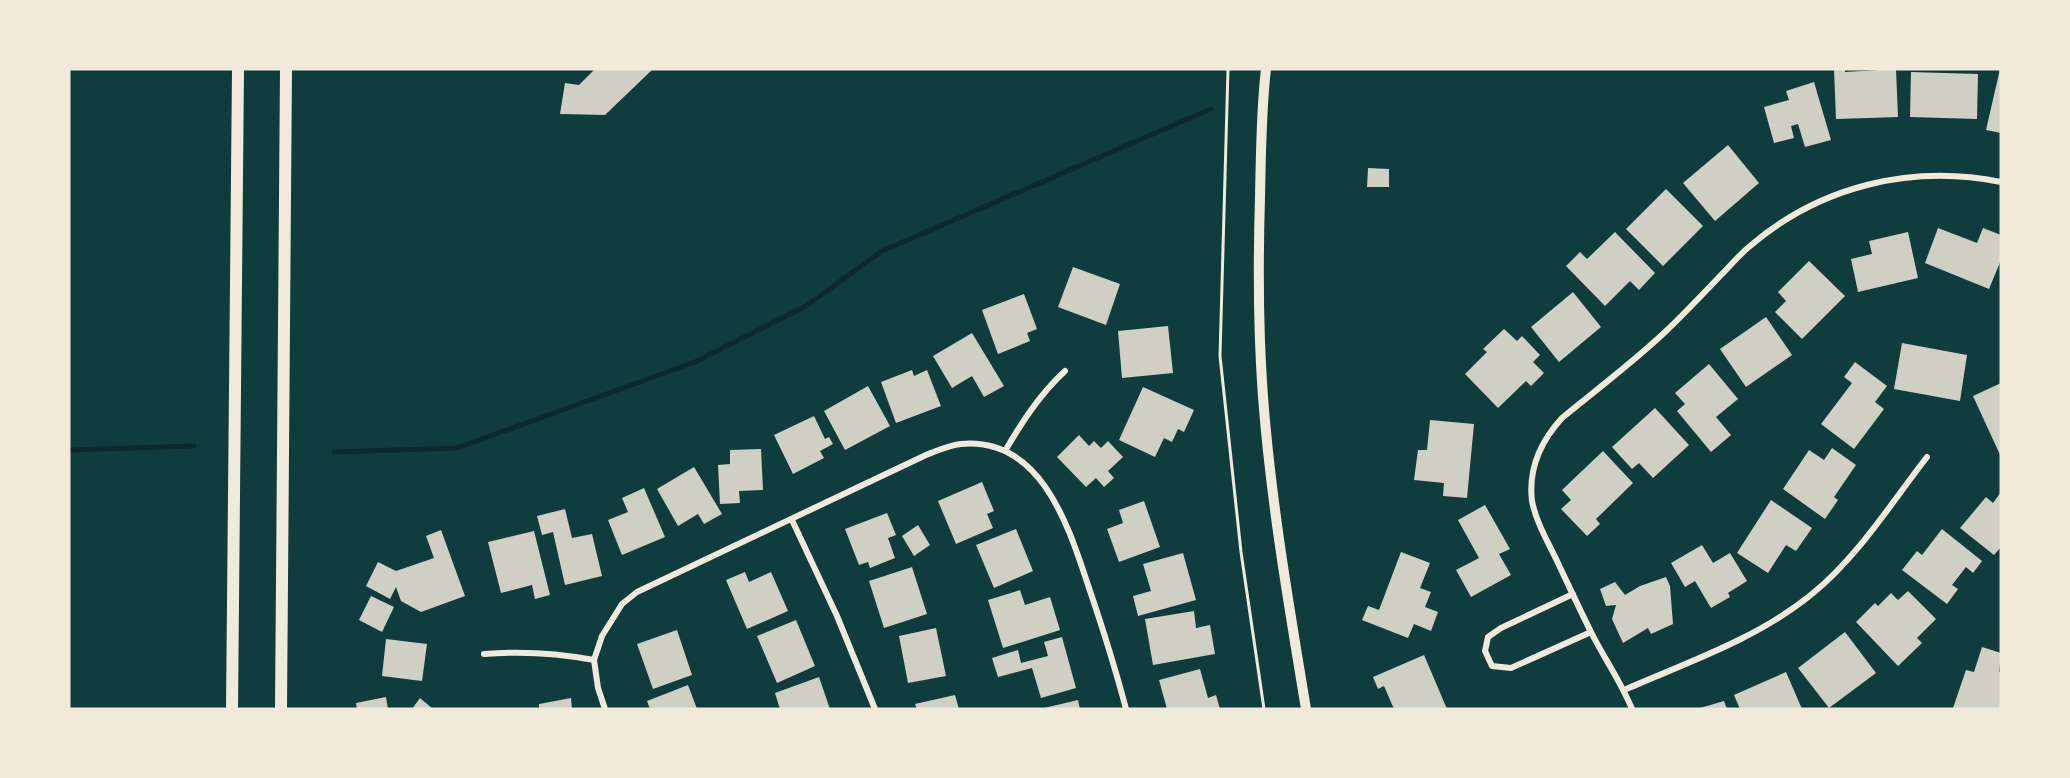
<svg xmlns="http://www.w3.org/2000/svg" width="2070" height="778" viewBox="0 0 2070 778" font-family="Helvetica,sans-serif">
  <style>
    .lines { fill: none; stroke-linecap: round; stroke-linejoin: round }
    .stream { stroke: #0a2a2b; stroke-width: 5 }
    .building { fill: #cfcfc3 }
    .path { stroke: #f1e9da; stroke-width: 3 }
    .minor { stroke: #f1e9da; stroke-width: 6 }
    .tertiary { stroke: #f1e9da; stroke-width: 10 }
    .primary { stroke: #f1e9da; stroke-width: 12 }
  </style>
  <rect width="100%" height="100%" fill="#0f3d3e"/>
  <g class="lines">
    <!-- stream -->
    <path class="stream" d="M69,450L194,446
      M334,452L457,448L695,362L806,306L882,251L1211,109"/>
  </g>
  <!-- building -->
  <path class="building" d="M595,69H653L605,115L560,114L565,83L579,85Z
    M1834,69H1845V72L1896,69L1898,117L1836,119Z
    M2000,69H2001V133L1986,130Z
    M1911,72L1978,74L1977,119L1910,117Z
    M1814,82L1831,140L1805,147L1798,124L1791,126L1794,138L1774,143L1764,107L1789,100L1786,91Z
    M1728,145L1759,183L1715,221L1683,183Z
    M1368,168L1389,169V187H1367Z
    M1666,189L1703,226L1663,266L1626,229Z
    M1938,228L1977,243L1983,228L2001,235V260L1989,289L1925,263Z
    M1615,232L1655,273L1639,290L1630,281L1605,306L1566,266L1580,252L1587,259Z
    M1908,232L1918,278L1858,292L1851,259L1872,254L1869,241Z
    M1809,261L1845,296L1802,339L1775,312L1786,301L1778,292Z
    M1073,267L1120,284L1106,325L1058,307Z
    M1573,292L1601,327L1559,362L1531,327Z
    M1024,294L1037,329L1027,333L1030,341L998,354L982,310Z
    M1766,317L1792,355L1746,387L1720,349Z
    M1168,326L1173,373L1122,378L1118,331Z
    M1504,329L1517,341L1522,336L1540,355L1533,362L1544,373L1531,386L1526,381L1498,408L1465,374L1487,352L1483,349Z
    M972,333L1004,386L984,397L972,376L952,388L933,356Z
    M1902,343L1967,355L1960,401L1894,389Z
    M1855,362L1887,386L1875,402L1884,409L1854,449L1821,424L1852,383L1844,377Z
    M1709,364L1738,399L1716,417L1731,435L1711,452L1677,411L1685,404L1675,393Z
    M912,370L914,376L927,370L941,406L896,423L881,382Z
    M2001,383V457L1973,396Z
    M868,386L890,426L845,450L824,411Z
    M1143,387L1194,410L1184,432L1178,429L1172,442L1164,438L1155,457L1119,440Z
    M1655,408L1689,445L1653,478L1639,463L1632,469L1612,447Z
    M814,416L825,439L829,437L833,444L820,451L824,458L793,474L774,435Z
    M1430,420L1474,424L1467,498L1443,496L1444,483L1414,480L1418,450H1427Z
    M1079,435L1089,446L1094,441L1101,448L1108,441L1123,457L1108,471L1114,478L1104,487L1096,478L1086,487L1057,457Z
    M1832,448L1856,465L1834,497L1838,500L1825,519L1783,489L1809,450L1824,460Z
    M761,449L763,490L739,491L740,503L720,504L718,465L730,464V450Z
    M1603,451L1633,483L1596,519L1600,524L1587,536L1561,509L1571,500L1562,490Z
    M694,467L722,514L704,524L698,514L678,526L657,489Z
    M982,482L994,511L987,514L993,528L956,544L938,501Z
    M644,488L665,537L622,555L608,520L628,512L622,498Z
    M2001,492V547L1994,555L1960,528L1986,497L1993,503Z
    M1771,500L1812,528L1796,551L1786,545L1768,573L1737,553Z
    M1144,501L1160,547L1119,562L1107,529L1123,523L1119,510Z
    M1485,505L1510,549L1499,554L1511,575L1471,597L1456,570L1479,558L1458,520Z
    M565,509L572,538L592,534L602,576L565,585L553,532L542,535L537,516Z
    M887,513L896,535L888,538L895,558L870,568L868,562L859,565L845,529Z
    M918,525L930,545L914,556L902,536Z
    M1016,529L1033,571L994,588L976,545Z
    M1942,529L1982,561L1973,573L1966,567L1952,585L1958,589L1947,604L1902,570L1917,551L1922,555Z
    M441,530L465,596L421,612L401,601L396,587L390,599L366,586L378,562L396,571L434,558L426,536Z
    M534,531L550,595L535,599L532,585L501,593L488,542Z
    M1702,545L1713,563L1730,553L1747,581L1728,593L1730,597L1711,608L1695,581L1685,587L1671,563Z
    M1401,552L1430,563L1420,588L1431,592L1425,607L1438,612L1431,631L1414,624L1408,638L1362,620L1368,606L1379,610Z
    M1183,553L1196,600L1138,616L1133,596L1151,591L1143,564Z
    M912,567L927,614L884,628L869,581Z
    M745,572L749,582L771,572L788,611L747,629L726,580Z
    M1666,577L1670,586L1673,624L1651,634L1648,628L1623,643L1612,619L1616,605L1606,606L1600,589L1615,582L1625,595L1640,586Z
    M1020,590L1025,605L1050,597L1060,630L1003,648L988,600Z
    M1908,591L1936,619L1917,638L1922,643L1898,666L1856,622L1875,603L1878,606L1891,593L1898,600Z
    M371,596L394,607L382,632L359,620Z
    M1194,611L1196,628L1210,625L1215,654L1153,665L1145,619Z
    M796,620L815,666L777,683L757,636Z
    M936,628L946,676L908,683L899,636Z
    M677,630L692,675L653,689L637,644Z
    M1845,632L1876,673L1829,708L1798,668Z
    M1062,637L1076,688L1041,698L1032,668L998,677L992,658L1018,650L1021,663L1048,656L1044,642Z
    M386,639L427,644L422,681L382,676Z
    M1982,647L2001,653L1999,672L2001,673V709L1953,708L1966,670L1974,672Z
    M1424,655L1447,709H1394L1384,686L1378,689L1373,677Z
    M1200,669L1208,698L1216,695L1220,709H1167L1159,680Z
    M1786,672L1802,709H1740L1734,695Z
    M819,677L830,709H780L775,693Z
    M688,685L697,709H650L647,701Z
    M955,695L959,709H917L915,704Z
    M386,697L388,709H357L356,703Z
    M420,698L433,709H412Z
    M571,698L572,709H539V704Z
    M1078,700L1080,709H1044V708Z
    M1724,701L1727,709H1700V708Z"/>
  <g class="lines">
    <!-- path -->
    <path class="path" d="M1228,69L1220,356L1241,552L1264,709"/>
    <!-- minor -->
    <path class="minor" d="M1005,451C1022,422 1040,394 1065,371
      M792,520L837,616L875,709
      M1573,594L1501,628L1488,637L1485,651L1492,666L1511,668L1591,632
      M484,654C521,651 557,653 594,660
      M1624,690C1688,662 1757,639 1812,594C1857,558 1892,502 1927,457
      M605,709L598,688L594,660L602,636L622,604L637,592L926,455C937,451 949,445 961,444C1041,437 1068,525 1088,585C1102,626 1115,667 1126,709
      M1632,709C1621,682 1604,658 1591,632C1579,608 1568,584 1557,561C1548,542 1536,522 1532,501C1528,468 1541,441 1562,418C1596,390 1632,363 1664,333C1684,314 1702,295 1721,275C1731,265 1740,254 1750,246C1820,186 1911,164 2001,182"/>
    <!-- tertiary -->
    <path class="tertiary" d="M1266,69C1261,111 1261,154 1260,197C1258,264 1258,330 1263,397C1271,502 1289,606 1306,709"/>
    <!-- primary -->
    <path class="primary" d="M232,709L238,69
      M281,709L286,69"/>
  </g>
  <!-- border -->
  <rect width="2070" height="778" fill="none" stroke="#f1e9da" stroke-width="141"/>
</svg>
